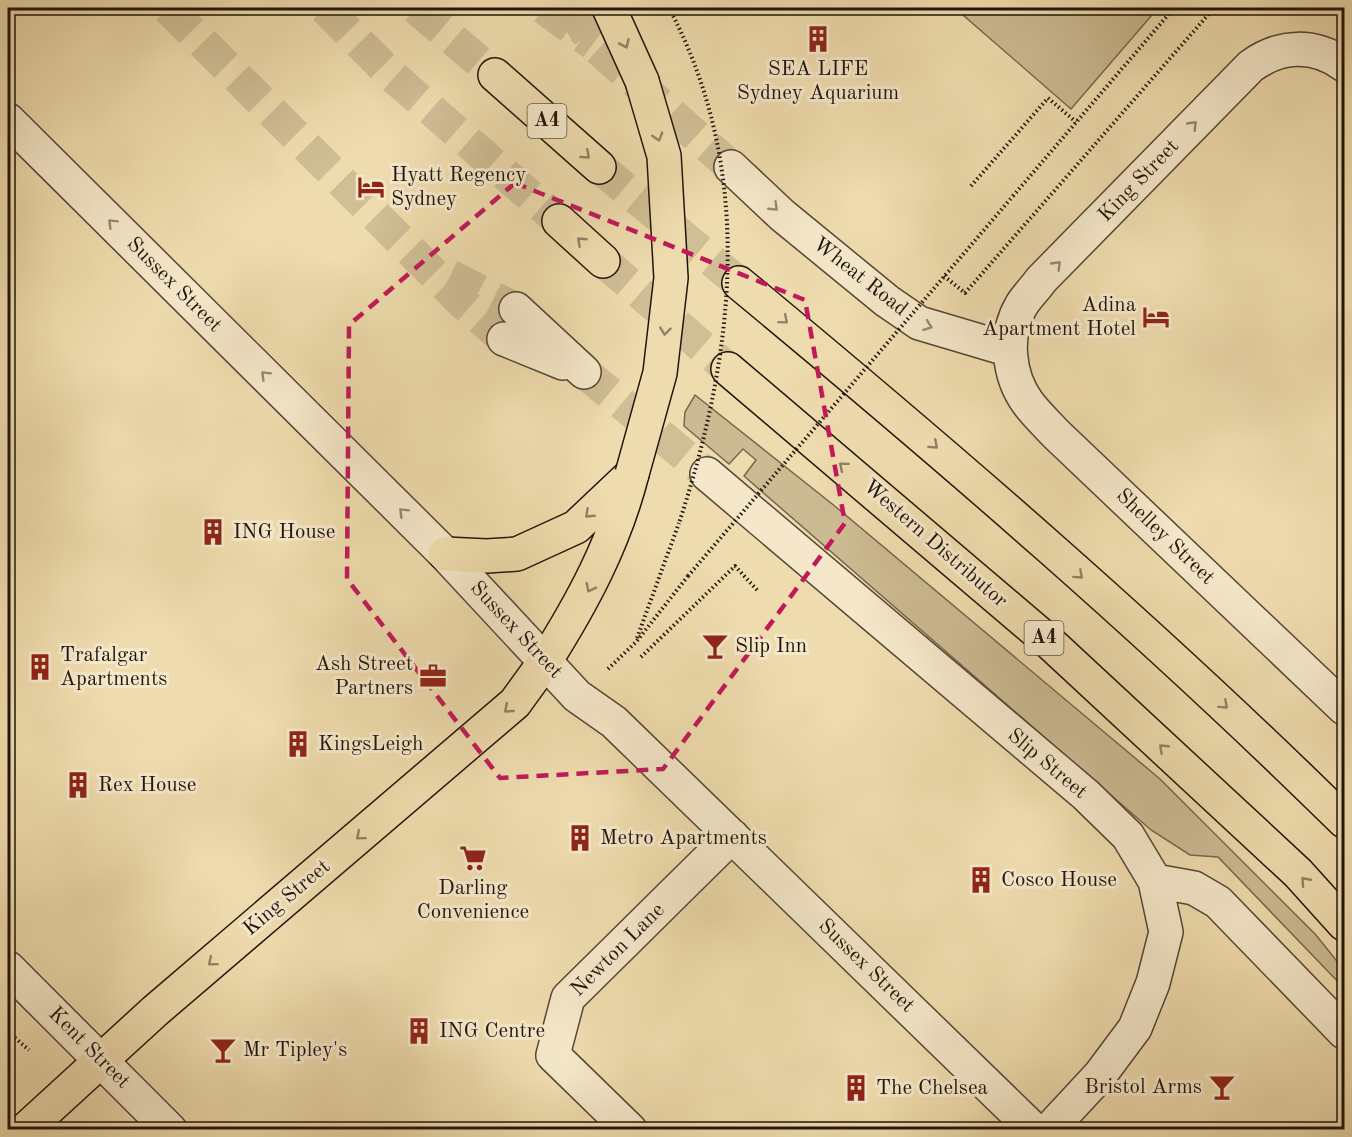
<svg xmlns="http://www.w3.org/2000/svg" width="1352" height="1137" viewBox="0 0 1352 1137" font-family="'Old Standard TT',serif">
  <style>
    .green { fill: #ccba92; stroke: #76674f; stroke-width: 1.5 }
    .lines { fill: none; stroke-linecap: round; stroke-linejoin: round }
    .minor-tunnel { stroke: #d0be96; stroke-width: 33; stroke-dasharray: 33 16; stroke-linecap: butt }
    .highway-tunnel { stroke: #d0be96; stroke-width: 33; stroke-dasharray: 33 16; stroke-linecap: butt }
    .minor-casing { stroke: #534634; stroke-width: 36 }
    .major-casing { stroke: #1f140c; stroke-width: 36 }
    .highway-casing { stroke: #1f140c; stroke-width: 36 }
    .path { stroke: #1f140c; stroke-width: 4; stroke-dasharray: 1.5 3; stroke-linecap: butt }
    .minor { stroke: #f5e8ca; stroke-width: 33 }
    .major { stroke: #efdcae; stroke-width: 33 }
    .highway { stroke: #efdcae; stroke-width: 33 }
    .highway-bridge-casing { stroke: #1f140c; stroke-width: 36; stroke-linecap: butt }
    .path-bridge { stroke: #1f140c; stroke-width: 4; stroke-dasharray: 1.5 3; stroke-linecap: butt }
    .highway-bridge { stroke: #efdcae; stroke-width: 33 }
    .oneway { stroke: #918265 }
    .oneway2 { stroke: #958974 }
    .marked { fill: none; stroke: #c2185b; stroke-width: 4.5; stroke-dasharray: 12 8; stroke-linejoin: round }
    .labels { text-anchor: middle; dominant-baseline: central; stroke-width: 6; stroke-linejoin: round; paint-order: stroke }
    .shield { fill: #f5e8ca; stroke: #5f5445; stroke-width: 1.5 }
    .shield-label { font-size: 20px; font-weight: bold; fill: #1f140c }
    .poi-label { font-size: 21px; fill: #1f140c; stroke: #f5e8ca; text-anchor: start }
    .street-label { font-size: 21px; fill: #1f140c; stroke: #f5e8ca }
  </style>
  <rect width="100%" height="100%" fill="#efdcae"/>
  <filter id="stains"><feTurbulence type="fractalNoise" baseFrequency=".00333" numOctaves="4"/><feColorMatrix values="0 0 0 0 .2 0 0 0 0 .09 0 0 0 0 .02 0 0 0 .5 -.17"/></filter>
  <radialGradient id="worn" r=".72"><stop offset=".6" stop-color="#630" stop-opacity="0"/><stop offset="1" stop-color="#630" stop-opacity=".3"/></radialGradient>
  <!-- green -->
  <path class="green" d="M960,8H1158L1071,109L963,15Z
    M695,395L836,507L1160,779L1316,935L1344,970V988L1218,857L1190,855L1151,830L744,476L756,460L743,449L729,464L684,426L685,412Z"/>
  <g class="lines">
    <!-- minor-tunnel -->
    <path class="minor-tunnel" d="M168,8L462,302L504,339
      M572,8L593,44L731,167
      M450,276L516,309
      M584,372L707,474"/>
    <!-- highway-tunnel -->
    <path class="highway-tunnel" d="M325,8L389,73L559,221
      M416,8L495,75
      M544,8L593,44
      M599,167L739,283
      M603,261L728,369"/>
    <defs>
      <path id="minor" d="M1344,65C1314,43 1280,45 1251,66L1041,280C1035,289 1026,297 1021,306C1004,335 1008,376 1028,403C1036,414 1047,424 1056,434L1344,708
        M8,120L445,554L577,696L614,722L1034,1130
        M731,167L782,215L887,301L919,323L1010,350
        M516,309L584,372
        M504,339L563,363
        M707,474L1086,795L1128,836L1155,881L1166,932L1153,983L1135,1028L1100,1075L1049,1130
        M1155,881L1194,888L1218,902L1344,1032
        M8,968L170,1130
        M630,1130L553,1055L568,998L732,836"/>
      <path id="major" d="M25,1130L155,1011L515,703L544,663"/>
      <path id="highway" d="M609,8L642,81
        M495,75L599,167
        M559,221L603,261
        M739,283C947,455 1152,632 1344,821
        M728,369L1049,642L1298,873L1344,924
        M445,554L487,556L517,554L576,527L632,474
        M544,663C582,603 614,544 632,474"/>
    </defs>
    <!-- minor casing -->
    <use href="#minor" class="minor-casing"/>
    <!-- major casing -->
    <use href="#major" class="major-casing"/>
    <!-- highway casing -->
    <use href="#highway" class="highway-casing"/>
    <!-- path -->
    <path class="path" d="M971,186L1048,98L1076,122
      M1013,196L1174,8
      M944,276L965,293L1214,8
      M637,638L679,523
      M641,657L735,566L757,590
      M608,669L636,642L688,576
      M8,1032L29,1050"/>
    <!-- minor -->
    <use href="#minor" class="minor"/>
    <!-- major -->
    <use href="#major" class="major"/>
    <!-- highway -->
    <use href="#highway" class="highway"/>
    <defs>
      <path id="highway-bridge" d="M632,474L660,373L671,278L664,156L642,81"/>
    </defs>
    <!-- highway-bridge casing -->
    <use href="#highway-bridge" class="highway-bridge-casing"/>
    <!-- path-bridge -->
    <path class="path-bridge" d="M669,8C756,172 735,353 679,523
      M688,576L1013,196"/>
    <!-- highway-bridge -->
    <use href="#highway-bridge" class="highway-bridge"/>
  </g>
  <!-- one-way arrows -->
  <defs><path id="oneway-chevron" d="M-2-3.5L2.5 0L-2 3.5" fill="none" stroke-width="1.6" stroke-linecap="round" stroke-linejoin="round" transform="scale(1.5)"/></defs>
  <g class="oneway">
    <use href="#oneway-chevron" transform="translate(625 44) rotate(66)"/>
    <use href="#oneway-chevron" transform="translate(658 137) rotate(73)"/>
    <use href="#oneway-chevron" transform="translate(586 155) rotate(41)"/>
    <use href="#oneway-chevron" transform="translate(581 241) rotate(-137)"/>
    <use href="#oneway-chevron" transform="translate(784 320) rotate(40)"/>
    <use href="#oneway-chevron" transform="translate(665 331) rotate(96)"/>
    <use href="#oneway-chevron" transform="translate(934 445) rotate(42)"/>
    <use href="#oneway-chevron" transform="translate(843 466) rotate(-140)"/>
    <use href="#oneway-chevron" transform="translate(589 514) rotate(137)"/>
    <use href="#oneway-chevron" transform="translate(1079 575) rotate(42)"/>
    <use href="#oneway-chevron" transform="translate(590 588) rotate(117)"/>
    <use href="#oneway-chevron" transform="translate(1224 705) rotate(42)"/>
    <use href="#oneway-chevron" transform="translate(508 709) rotate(139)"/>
    <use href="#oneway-chevron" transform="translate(1163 748) rotate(-137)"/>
    <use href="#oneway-chevron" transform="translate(360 836) rotate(140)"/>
    <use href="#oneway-chevron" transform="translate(1305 881) rotate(-132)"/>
    <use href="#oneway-chevron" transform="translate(212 962) rotate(140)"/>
  </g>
  <g class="oneway2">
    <use href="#oneway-chevron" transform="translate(1193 125) rotate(-46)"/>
    <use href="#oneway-chevron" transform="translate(774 207) rotate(44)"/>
    <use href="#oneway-chevron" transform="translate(112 223) rotate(-135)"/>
    <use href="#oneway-chevron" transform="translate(1057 265) rotate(-46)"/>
    <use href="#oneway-chevron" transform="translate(928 326) rotate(20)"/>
    <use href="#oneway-chevron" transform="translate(265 375) rotate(-135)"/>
    <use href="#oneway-chevron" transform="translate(403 512) rotate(-135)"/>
  </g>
  <!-- marked area -->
  <path class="marked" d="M515,183L805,300L845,523L663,769L500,778L347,579L349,325Z"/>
  <!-- icons -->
  <defs>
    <symbol id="building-bare" viewBox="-9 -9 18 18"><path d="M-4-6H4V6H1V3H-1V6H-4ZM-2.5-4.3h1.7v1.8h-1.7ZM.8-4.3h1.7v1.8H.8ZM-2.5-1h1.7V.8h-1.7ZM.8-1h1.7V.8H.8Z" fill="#8f2418" stroke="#f5e8ca" stroke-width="2.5" paint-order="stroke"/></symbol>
    <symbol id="hotel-bare" viewBox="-9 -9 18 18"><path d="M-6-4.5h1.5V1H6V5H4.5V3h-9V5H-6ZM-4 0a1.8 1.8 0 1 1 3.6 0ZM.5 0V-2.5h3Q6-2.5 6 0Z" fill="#8f2418" stroke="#f5e8ca" stroke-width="2.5" paint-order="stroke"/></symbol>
    <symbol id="bar-bare" viewBox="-9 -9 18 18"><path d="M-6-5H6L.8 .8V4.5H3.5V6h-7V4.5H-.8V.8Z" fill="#8f2418" stroke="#f5e8ca" stroke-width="2.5" paint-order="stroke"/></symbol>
    <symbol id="office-bare" viewBox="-9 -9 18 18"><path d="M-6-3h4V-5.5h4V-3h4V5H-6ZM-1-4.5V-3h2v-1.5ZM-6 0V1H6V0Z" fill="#8f2418" stroke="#f5e8ca" stroke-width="2.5" paint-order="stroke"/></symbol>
    <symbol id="supermarket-bare" viewBox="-9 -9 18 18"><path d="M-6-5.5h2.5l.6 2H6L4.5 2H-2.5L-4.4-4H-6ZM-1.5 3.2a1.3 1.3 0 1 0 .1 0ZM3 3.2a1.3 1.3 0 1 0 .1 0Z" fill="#8f2418" stroke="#f5e8ca" stroke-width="2.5" paint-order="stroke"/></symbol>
  </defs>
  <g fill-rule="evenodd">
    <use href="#building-bare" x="799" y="20" width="38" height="38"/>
    <use href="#hotel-bare" x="352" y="168" width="38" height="38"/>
    <use href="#hotel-bare" x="1137" y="298" width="38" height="38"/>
    <use href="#building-bare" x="194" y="513" width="38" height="38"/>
    <use href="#bar-bare" x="696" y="627" width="38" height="38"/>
    <use href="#building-bare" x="21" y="648" width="38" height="38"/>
    <use href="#office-bare" x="414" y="657" width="38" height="38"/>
    <use href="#building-bare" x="279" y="725" width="38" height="38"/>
    <use href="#building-bare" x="59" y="766" width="38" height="38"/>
    <use href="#building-bare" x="561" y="819" width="38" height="38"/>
    <use href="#supermarket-bare" x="454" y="839" width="38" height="38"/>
    <use href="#building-bare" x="962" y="861" width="38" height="38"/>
    <use href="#building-bare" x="400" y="1012" width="38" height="38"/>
    <use href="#bar-bare" x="204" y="1031" width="38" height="38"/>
    <use href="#bar-bare" x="1203" y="1068" width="38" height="38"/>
    <use href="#building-bare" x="837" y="1069" width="38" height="38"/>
  </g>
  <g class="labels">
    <!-- shield labels -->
    <g class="shield">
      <rect x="527.5" y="104" width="39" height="34" rx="4.5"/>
      <rect x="1024.5" y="621" width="39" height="34" rx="4.5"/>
    </g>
    <g class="shield-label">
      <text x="547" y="121">A4</text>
      <text x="1044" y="638">A4</text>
    </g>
    <!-- poi labels -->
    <g class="poi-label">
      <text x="818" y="69" text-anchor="middle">SEA LIFE<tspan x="818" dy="24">Sydney Aquarium</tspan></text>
      <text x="391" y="175">Hyatt Regency<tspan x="391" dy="24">Sydney</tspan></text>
      <text x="1136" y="305" text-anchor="end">Adina<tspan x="1136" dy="24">Apartment Hotel</tspan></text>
      <text x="233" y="532">ING House</text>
      <text x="735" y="646">Slip Inn</text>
      <text x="60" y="655">Trafalgar<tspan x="60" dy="24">Apartments</tspan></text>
      <text x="413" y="664" text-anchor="end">Ash Street<tspan x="413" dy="24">Partners</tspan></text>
      <text x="318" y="744">KingsLeigh</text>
      <text x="98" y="785">Rex House</text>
      <text x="600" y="838">Metro Apartments</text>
      <text x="1001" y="880">Cosco House</text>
      <text x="473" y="888" text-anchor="middle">Darling<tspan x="473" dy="24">Convenience</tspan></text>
      <text x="439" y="1031">ING Centre</text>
      <text x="243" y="1050">Mr Tipley's</text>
      <text x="1202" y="1087" text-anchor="end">Bristol Arms</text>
      <text x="876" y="1088">The Chelsea</text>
    </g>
    <!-- street labels -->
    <g class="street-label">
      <text transform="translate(1139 181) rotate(-46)">King Street</text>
      <text transform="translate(860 277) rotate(38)">Wheat Road</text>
      <text transform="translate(174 285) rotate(45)">Sussex Street</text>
      <text transform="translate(1165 537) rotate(44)">Shelley Street</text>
      <text transform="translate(935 544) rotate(41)">Western Distributor</text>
      <text transform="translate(516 630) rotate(47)">Sussex Street</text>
      <text transform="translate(1047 764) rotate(40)">Slip Street</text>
      <text transform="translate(287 898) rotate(-40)">King Street</text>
      <text transform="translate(618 950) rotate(-45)">Newton Lane</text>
      <text transform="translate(866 966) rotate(44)">Sussex Street</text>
      <text transform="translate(89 1048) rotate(45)">Kent Street</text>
    </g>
  </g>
  <!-- margin -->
  <rect width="1352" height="1137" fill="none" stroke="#efdcae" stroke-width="30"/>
  <rect x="9" y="9" width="1334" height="1119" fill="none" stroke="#1f140c" stroke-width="3"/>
  <rect x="15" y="15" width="1322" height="1107" fill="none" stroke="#1f140c" stroke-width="1.5"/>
  <rect width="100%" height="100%" filter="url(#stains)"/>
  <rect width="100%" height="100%" fill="url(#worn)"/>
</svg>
